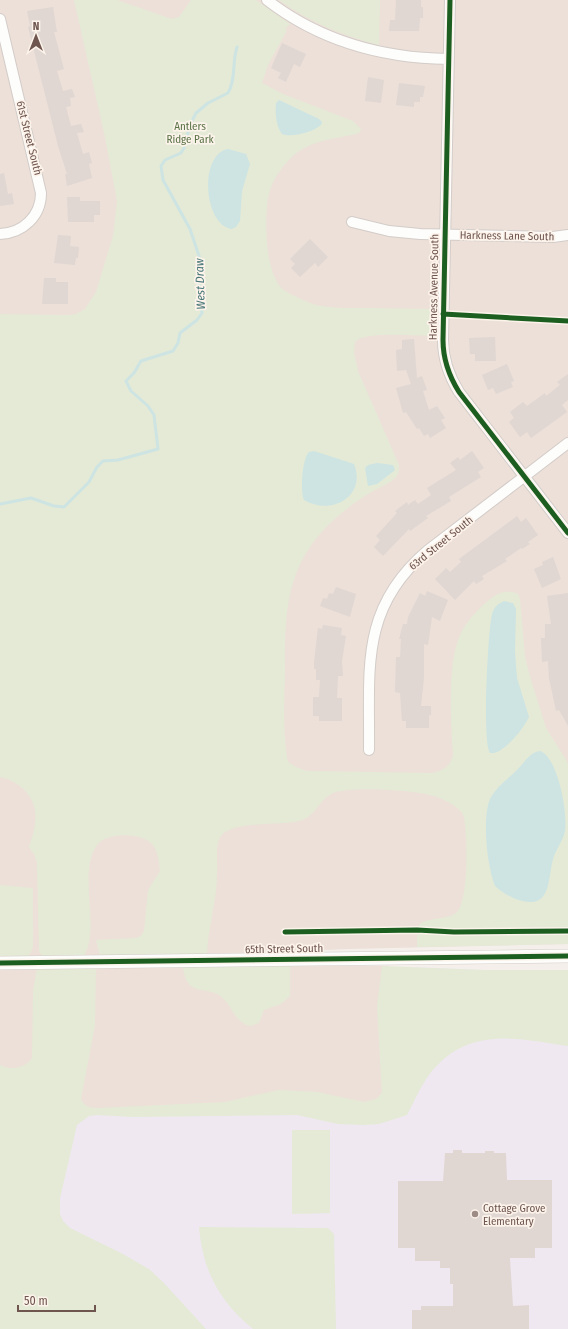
<svg xmlns="http://www.w3.org/2000/svg" width="568" height="1329" viewBox="0 0 568 1329" font-family="'Fira Sans Condensed',sans-serif">
  <style>
    .residential { fill: #ede0d8 }
    .education { fill: #efe8f0 }
    .green { fill: #e4ead6 }
    .water { fill: #cde4e3 }
    .lines { fill: none; stroke-linecap: round; stroke-linejoin: round }
    .stream { stroke: #cde4e3; stroke-width: 3 }
    .building { fill: #e0d7d3 }
    .minor-casing { stroke: #d3ccc8; stroke-width: 12 }
    .tertiary-casing { stroke: #d3ccc8; stroke-width: 14 }
    .minor { stroke: #fdfdfc; stroke-width: 10 }
    .tertiary { stroke: #fdfdfc; stroke-width: 13 }
    .cycleway-casing { stroke: #fcf3eb; stroke-width: 8 }
    .cycleway { stroke: #1b5e20; stroke-width: 5 }
    .poi-dot { fill: #9d8b85; stroke: #fcf3eb; stroke-width: 1.5 }
    .labels { text-anchor: middle; dominant-baseline: central; stroke-width: 3.5; stroke-linejoin: round; paint-order: stroke }
    .park-label { font-size: 11px; fill: #5a7347; stroke: #fcf3eb }
    .street-label { font-size: 11px; fill: #6e554e; stroke: #fcf3eb }
    .poi-label { font-size: 11px; fill: #6e554e; stroke: #fcf3eb; text-anchor: start }
    .water-label { font-size: 12px; font-style: italic; fill: #477778; stroke: #fcf3eb }
  </style>
  <rect width="100%" height="100%" fill="#f4efea"/>
  <!-- residential -->
  <path class="residential" d="M0,0H568V944L348,949L252,953L0,957Z
    M326,966H389L388,1110L0,1329V969Z"/>
  <!-- education -->
  <path class="education" d="M413,967L484,970H568V1329H32L34,1110H388Z"/>
  <!-- green -->
  <path class="green" d="M74,0H117L172,19L179,17L191,0H256L290,24L285,29L287,30L268,65L262,83L283,94L353,121L361,129L360,132L356,134C334,139 312,140 294,155C284,164 274,177 270,190C263,212 264,277 285,291C294,296 306,302 316,305C333,309 352,308 370,308C392,308 415,309 436,309V334H429V336C413,336 365,331 355,342L354,352L358,371L399,465C399,471 399,475 394,479C388,484 380,487 373,491C349,505 323,526 308,550C284,587 285,630 285,673C284,702 283,730 287,758L288,762L296,767L307,771L432,773C444,770 450,767 453,755C451,723 447,664 460,635C466,622 478,609 489,600C497,593 508,589 518,594L520,599L525,657L531,680L546,728L568,763V929H448L417,928C423,916 446,921 456,913C469,904 468,830 463,814C455,803 439,797 426,794C407,790 350,786 333,793C318,800 316,817 299,821C280,826 231,820 220,837C215,846 218,863 217,873C217,901 208,927 207,954L100,956L96,940L135,938L141,936L144,931L148,890L160,871C159,862 158,852 153,845C143,832 106,832 97,845C77,873 101,927 84,956H42L39,951L37,863L34,854L29,847C37,824 41,803 20,786C15,782 7,778 0,777V314L68,315L76,314L85,309L96,292L113,236L117,201L105,137Z
    M279,0H380L379,45C343,36 309,22 279,0Z
    M0,885L33,888V947L29,956L0,957Z
    M417,932L448,934H568V944L417,947Z
    M290,966V996L281,1004L264,1010L259,1023L250,1026C234,1022 232,1004 219,995C210,989 198,992 190,985C185,980 184,973 183,967Z
    M382,966L484,970H568V1046C517,1038 466,1026 429,1075C420,1087 414,1102 407,1115L379,1124L363,1125L338,1124L297,1115L133,1117L97,1115L89,1116L77,1125L60,1198V1214L63,1221L70,1228L121,1253L149,1269L163,1282L206,1329H0V1065C10,1071 26,1068 32,1058L33,991L37,968H96L95,1025L81,1099C85,1107 90,1108 98,1108L225,1102L279,1090L317,1092L364,1102L376,1099L382,1093L377,1007Z
    M292,1130H330V1213L292,1214Z
    M199,1227L328,1228L334,1234L336,1329H253C219,1301 203,1271 199,1227Z"/>
  <!-- water -->
  <path class="water" d="M279,100L319,119L322,122L321,125C313,132 291,138 282,134C276,126 275,112 276,103Z
    M228,149L246,154L250,164L242,191L240,221L236,227L232,229C203,225 199,154 228,149Z
    M314,451L354,464C367,497 330,516 304,500C300,491 302,459 309,452Z
    M377,463L393,465L395,470L377,484L368,486L365,468L368,465Z
    M504,601L513,603L516,609L515,652L517,678L529,717C524,728 503,755 490,753C482,742 488,631 492,614C494,607 498,604 504,601Z
    M540,751C558,757 568,814 565,831C563,841 556,849 553,859C550,870 550,886 544,895C534,911 505,896 495,886C487,866 482,819 490,799C496,787 508,779 517,770C524,763 530,752 540,751Z"/>
  <g class="lines">
    <!-- stream -->
    <path class="stream" d="M0,504L31,498L54,506L64,507L89,482L97,467L103,461L118,460L158,449L154,415L148,406L131,391L126,381L134,373L141,361L173,351L178,343L180,333L197,320L202,313L199,292L200,259L190,229L163,180L161,166L165,160L181,153L184,148L190,125L196,113L208,103L228,93C236,80 232,62 237,47"/>
  </g>
  <!-- building -->
  <path class="building" d="M396,0H421V7H423V18H420L419,31H389L390,20H395Z
    M53,7L57,32H54L64,69L57,71L63,91L72,89L75,97L70,98L71,106L66,107L71,126L81,124L84,132L77,133L83,154L89,152L92,163L89,164L92,178L67,186L65,174H67L58,146L28,27L30,26L27,11Z
    M282,43L306,54L300,67L294,64L286,82L278,78L281,73L271,68Z
    M368,77L384,80L381,103L365,101Z
    M399,83L425,86L423,97H420V102H414V107L396,105Z
    M4,173L8,194L12,193L14,204L0,206V174Z
    M67,197H80V201H100V215H94V222H68Z
    M58,235L71,236L70,246L79,247L78,258H76L75,265L54,263Z
    M310,239L328,257L318,267L315,263L300,277L291,268L295,264L290,259Z
    M44,278H56V282H68V304H42Z
    M495,337L496,361H475V354H470L469,338Z
    M414,339L417,378L422,376L427,390L423,391L429,410L437,406L445,418L441,420L446,428L430,438L428,434L424,436L419,428L417,429L406,412L403,413L396,388L411,384L406,370L397,371L396,350L402,349V340Z
    M507,364L514,381L511,382L513,387L496,394L493,388L488,390L482,375Z
    M568,374V400L562,405L567,412L531,438L527,432L520,437L509,422L514,418L510,412L523,402L527,406L545,393L546,396L560,385L557,382Z
    M472,451L484,468L478,472L481,477L449,497L451,501L426,516L428,518L410,531L409,529L383,556L374,547L380,540L376,536L397,513L395,511L407,502L408,505L415,500L418,504L431,495L427,488L456,470L450,463L458,457L460,460Z
    M517,516L521,522L526,518L538,535L528,542L530,544L522,549L521,548L505,559L507,561L482,576L484,579L476,584L474,581L455,600L435,579L446,568L450,572L461,562L459,559Z
    M553,557L561,579L542,588L534,569L543,565L542,562Z
    M336,587L356,594L350,617L320,606L323,598L327,599L329,593L333,594Z
    M427,591L448,600L440,621L432,617L428,645L424,644V678L421,706H431V715H429V728H406V721H402L400,693L395,692L396,657H400L401,639H399L403,624H407L408,617L420,593L425,596Z
    M568,593V726L559,710L556,711L549,678L548,661L542,662L541,638H545V624H551L547,596Z
    M323,625L342,628L341,635L346,636L342,661L343,676H338L337,698H342V721H319V716H313V697H319L320,680H316V669H314V662L318,628L322,629Z
    M453,1150H462V1153H485V1151H494V1153H506L507,1180H552V1248H535V1258H510L513,1306L529,1305V1329H412V1310H421V1306H453V1284H450V1268H440V1261H415V1248H398V1181H443L445,1153H453Z"/>
  <g class="lines">
    <defs>
      <path id="minor" d="M267,0C320,41 382,58 448,59
        M450,0L443,340C443,359 449,376 459,392L568,533
        M0,19L41,193C41,216 23,233 0,234
        M352,222L389,231L420,234L553,237L568,235
        M369,750C370,670 359,609 427,551L568,443"/>
      <path id="tertiary" d="M0,963L568,956"/>
    </defs>
    <!-- minor casing -->
    <use href="#minor" class="minor-casing"/>
    <!-- tertiary casing -->
    <use href="#tertiary" class="tertiary-casing"/>
    <!-- minor -->
    <use href="#minor" class="minor"/>
    <!-- tertiary -->
    <use href="#tertiary" class="tertiary"/>
    <defs>
      <path id="cycleway" d="M450,0L443,340C443,359 449,376 459,392L568,533
        M443,314L568,321
        M285,932L417,930L454,932L568,931
        M0,963L568,956"/>
    </defs>
    <!-- cycleway casing -->
    <use href="#cycleway" class="cycleway-casing"/>
    <!-- cycleway -->
    <use href="#cycleway" class="cycleway"/>
  </g>
  <!-- markers -->
  <circle class="poi-dot" cx="475" cy="1214" r="4"/>
  <g class="labels">
    <!-- park labels -->
    <g class="park-label">
      <text x="190" y="126">Antlers<tspan x="190" dy="13">Ridge Park</tspan></text>
    </g>
    <!-- street labels -->
    <g class="street-label">
      <text transform="translate(29 138) rotate(76)">61st Street South</text>
      <text transform="translate(507 236) rotate(1)">Harkness Lane South</text>
      <text transform="translate(434 287) rotate(-89)">Harkness Avenue South</text>
      <text transform="translate(441 543) rotate(-39)">63rd Street South</text>
      <text transform="translate(284 949) rotate(-1)">65th Street South</text>
    </g>
    <!-- poi labels -->
    <g class="poi-label">
      <text x="483" y="1208">Cottage Grove<tspan x="483" dy="13">Elementary</tspan></text>
    </g>
    <!-- water labels -->
    <g class="water-label">
      <text transform="translate(200 284) rotate(-92)">West Draw</text>
    </g>
  </g>
  <!-- north arrow -->
  <g transform="translate(36 36)" stroke="#fcf3eb" stroke-width="3" paint-order="stroke">
  <path d="M0-3L7 15L0 10L-7 15Z" fill="#6e554e"/>
  <text y="-6" font-size="11" font-weight="bold" text-anchor="middle" fill="#6e554e">N</text>
  </g>
  <!-- scale -->
  <path d="M18 1305v6h77v-6" fill="none" stroke="#6e554e" stroke-width="2"/>
  <text x="24" y="1305" font-size="12" fill="#6e554e" stroke="#fcf3eb" stroke-width="3" paint-order="stroke">50 m</text>
</svg>
